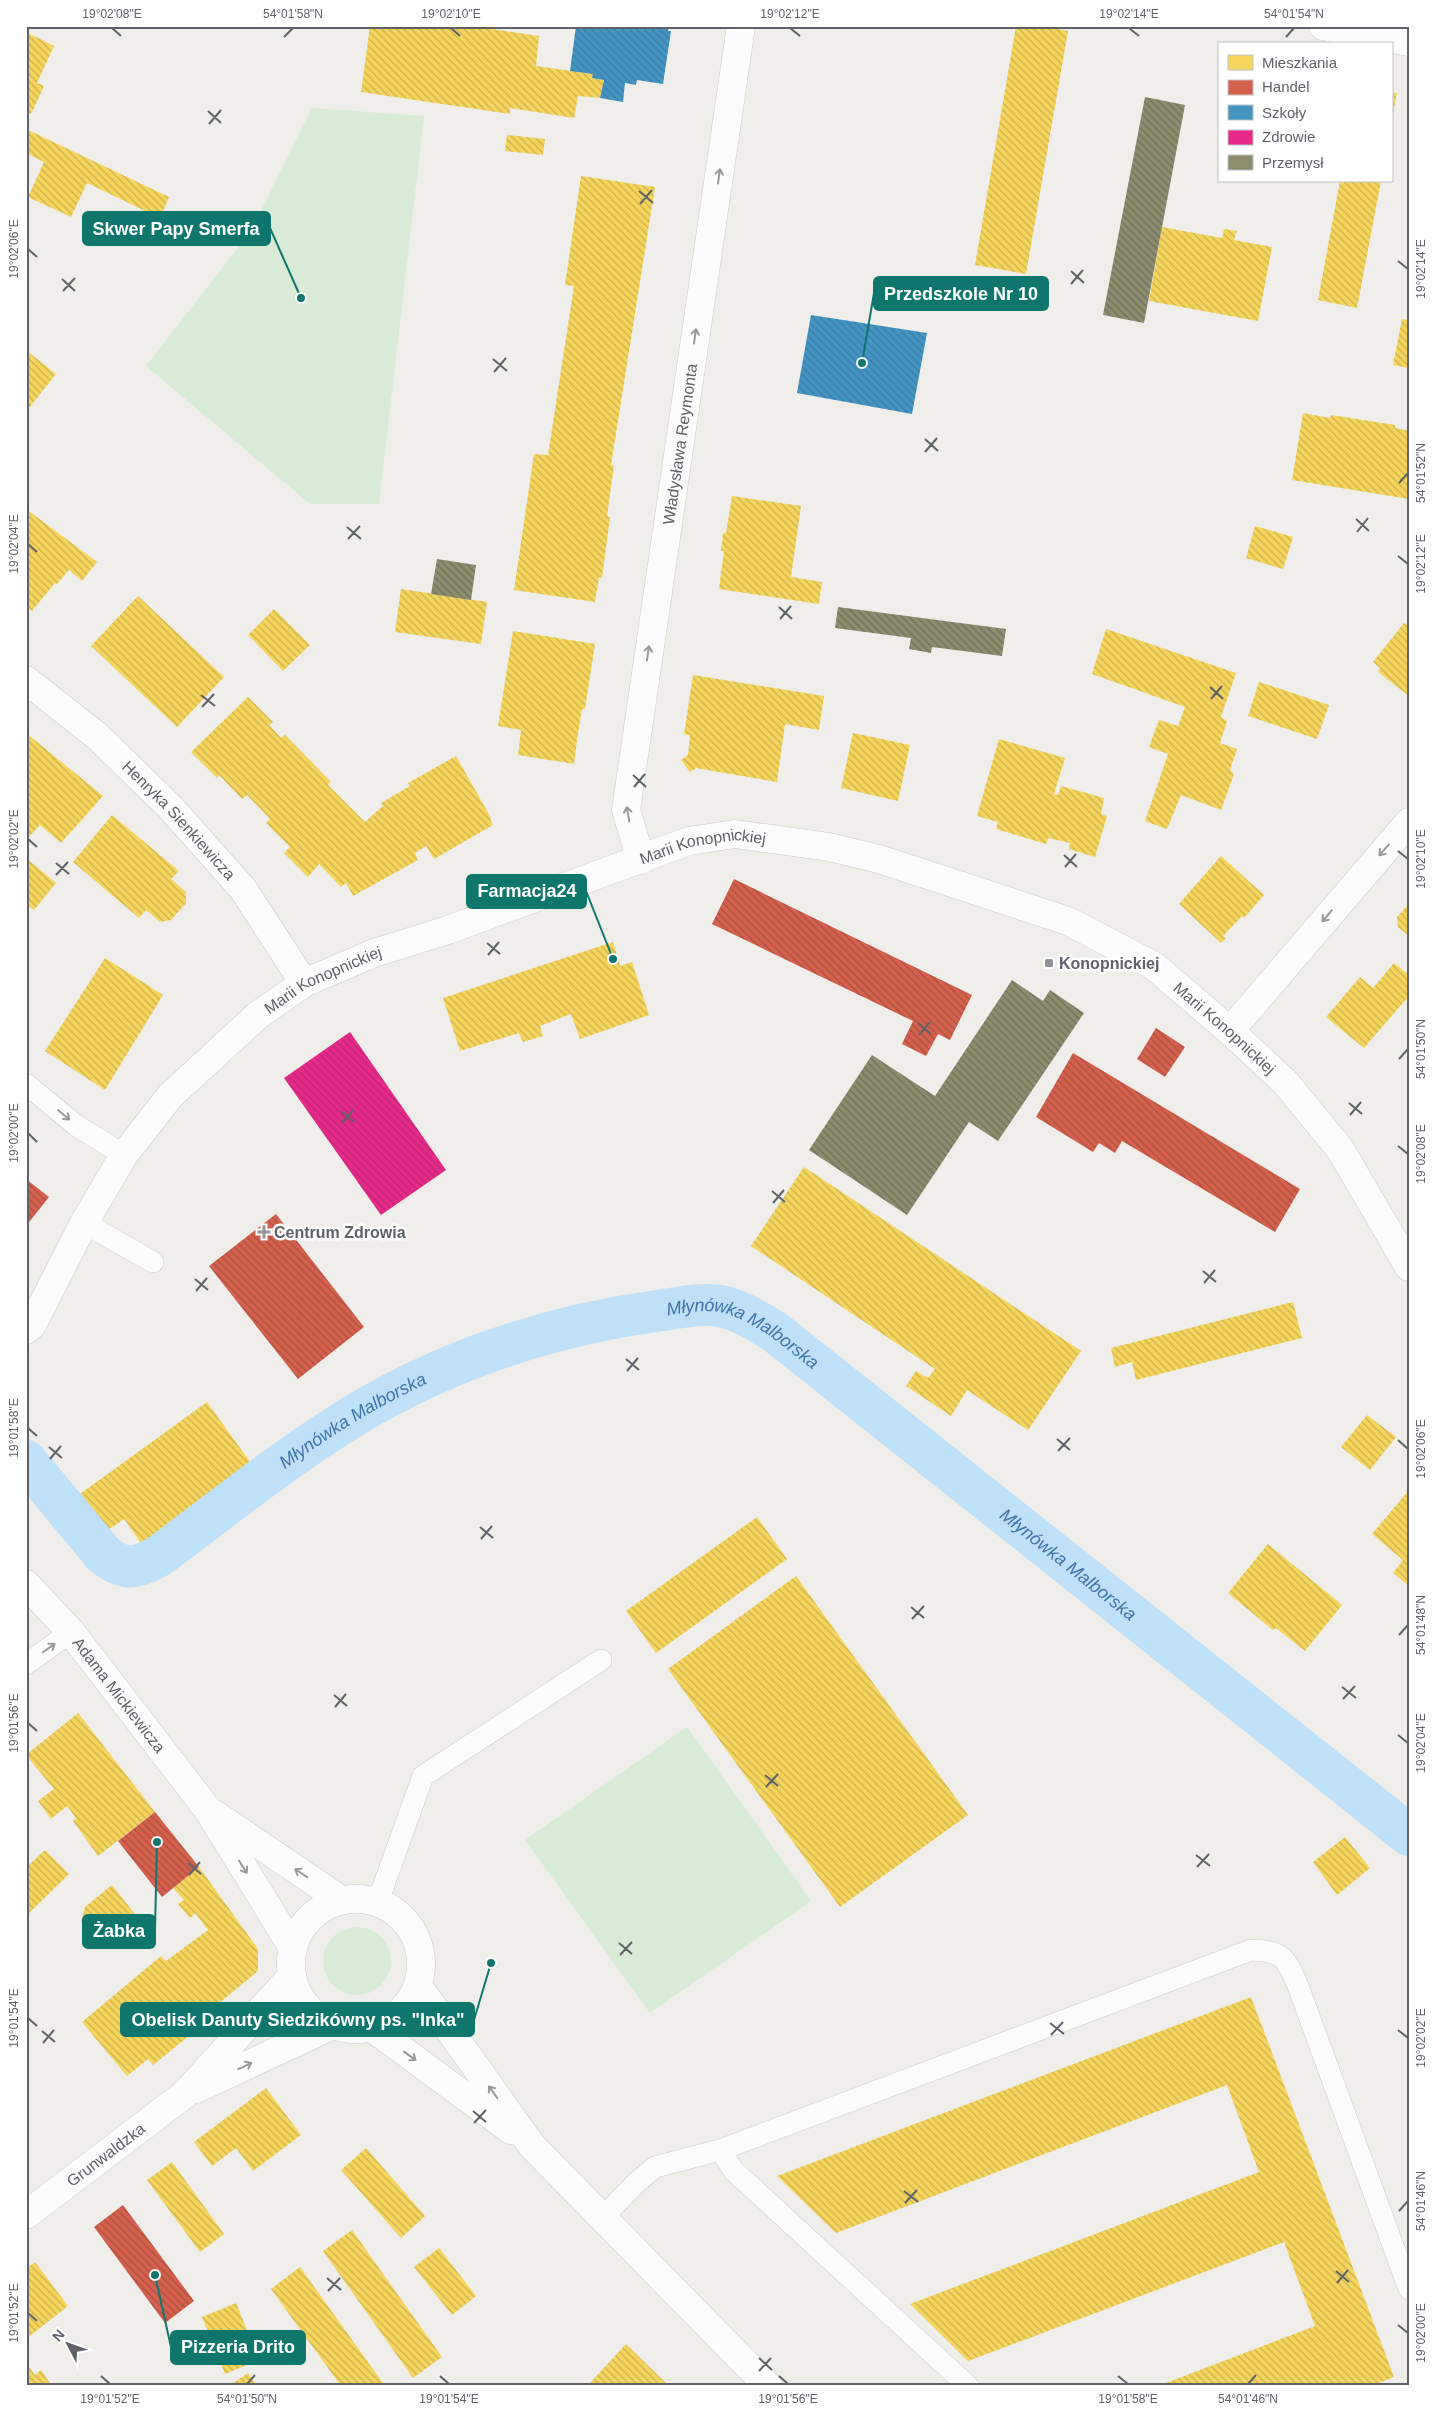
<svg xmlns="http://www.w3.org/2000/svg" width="1435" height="2412" viewBox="0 0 1435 2412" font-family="Helvetica,sans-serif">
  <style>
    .green { fill: #d8ebd6 }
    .homes { fill: url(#homes-back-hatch) }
    .shops { fill: url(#shops-back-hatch) }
    .schools { fill: url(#schools-back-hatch) }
    .health { fill: url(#health-back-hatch) }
    .industry { fill: url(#industry-back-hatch) }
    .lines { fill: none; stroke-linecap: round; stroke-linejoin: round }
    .canal { stroke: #bfe0f9; stroke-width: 42 }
    .service-casing { stroke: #cbcccc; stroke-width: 22 }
    .minor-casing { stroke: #cbcccc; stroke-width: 29 }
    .tertiary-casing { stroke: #cbcccc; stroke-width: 29 }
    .service { stroke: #fdfcfc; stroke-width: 21 }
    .minor { stroke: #fdfcfc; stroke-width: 28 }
    .tertiary { stroke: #fdfcfc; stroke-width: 28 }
    .oneway { stroke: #96999c }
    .ticks { fill: none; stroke: #5f6368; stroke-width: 2 }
    .poi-dot { fill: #919496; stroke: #fff; stroke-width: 2 }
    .labels { text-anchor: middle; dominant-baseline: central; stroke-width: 5; stroke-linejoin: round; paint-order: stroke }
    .street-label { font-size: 16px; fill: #5f6368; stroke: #fff }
    .poi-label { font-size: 16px; font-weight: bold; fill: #5f6368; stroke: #fff; text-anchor: start }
    .water-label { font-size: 18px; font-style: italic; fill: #4174aa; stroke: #fff }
    .leader { fill: none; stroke: #0f766e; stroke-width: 2 }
    .callout-dot { fill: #0f766e; stroke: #fff; stroke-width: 2 }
    .callout { fill: #0f766e; stroke: #0f766e; stroke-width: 2 }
    .callout-label { font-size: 18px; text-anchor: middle; font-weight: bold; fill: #fff }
    .neatline { fill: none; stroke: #5f6368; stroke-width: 2 }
    .ticks-label { font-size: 12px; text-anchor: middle; fill: #5f6368 }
  </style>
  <defs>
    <pattern id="homes-back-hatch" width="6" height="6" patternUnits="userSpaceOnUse" patternTransform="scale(1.25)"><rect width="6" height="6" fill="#f6d55c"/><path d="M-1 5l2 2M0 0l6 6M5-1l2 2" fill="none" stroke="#cab050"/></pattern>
    <pattern id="shops-back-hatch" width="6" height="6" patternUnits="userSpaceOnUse" patternTransform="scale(1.25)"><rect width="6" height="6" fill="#d6604d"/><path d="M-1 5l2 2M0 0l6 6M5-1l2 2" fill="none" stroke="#a85042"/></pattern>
    <pattern id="schools-back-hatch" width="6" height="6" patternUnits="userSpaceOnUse" patternTransform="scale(1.25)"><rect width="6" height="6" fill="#4393c3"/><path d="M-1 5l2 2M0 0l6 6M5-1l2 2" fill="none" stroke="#3b7ca2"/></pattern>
    <pattern id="health-back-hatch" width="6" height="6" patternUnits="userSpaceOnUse" patternTransform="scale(1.25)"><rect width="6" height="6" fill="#e7298a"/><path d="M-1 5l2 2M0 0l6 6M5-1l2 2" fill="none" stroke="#be2775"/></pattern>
    <pattern id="industry-back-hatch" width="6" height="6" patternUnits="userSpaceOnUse" patternTransform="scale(1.25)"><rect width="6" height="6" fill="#8c8c6e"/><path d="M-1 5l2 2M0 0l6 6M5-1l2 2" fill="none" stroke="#70705a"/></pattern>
  </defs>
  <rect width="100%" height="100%" fill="#efeeea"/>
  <!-- green -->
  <path class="green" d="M312,108L424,116L379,504H310L146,366L251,231Z
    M687,1727L811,1901L650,2013L525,1840Z
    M323 1961a34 34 0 1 1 68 0a34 34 0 1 1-68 0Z"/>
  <!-- homes -->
  <path class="homes" d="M370,26H471L539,36L536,66L593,74L592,78L604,80L600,98L578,96L574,118L510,108V114L361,92Z
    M1016,26H1042L1068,31L1026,274L975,265Z
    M26,32L54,46L37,83L44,86L31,114L26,111Z
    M1391,92L1397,93L1392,120H1391Z
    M26,129L169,197L160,218L87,183L71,217L28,197L44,162L26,153Z
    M507,135L545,139L543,155L505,151Z
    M581,176L655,187L611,465L614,466L607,516L610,517L602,578L599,577L595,602L514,590L534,454L548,455L574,286L565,285Z
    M1340,181H1381L1357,308L1318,300Z
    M1162,227L1222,238L1224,229L1237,231L1234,240L1272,247L1258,321L1149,301Z
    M1402,319L1409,320V368L1393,365Z
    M26,350L56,374L26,412Z
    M1303,413L1330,418L1331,415L1395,425V428L1409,431V499L1292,480Z
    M732,496L801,506L791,577L822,582L819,604L719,589L724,551H721L723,533H726Z
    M26,509L97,562L82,581L69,570L57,584L55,583L32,611L26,607Z
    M1255,526L1293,537L1283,569L1246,558Z
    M401,589L487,602L481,644L395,632Z
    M138,596L224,677L177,727L91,646Z
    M274,609L310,645L283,671L248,635Z
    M1404,623L1409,626V696L1378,672L1380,668L1373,662Z
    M1106,629L1236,673L1221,717L1227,721L1220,743L1237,749L1230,770L1234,774L1221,810L1181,795L1167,829L1145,821L1168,754L1149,747L1159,720L1178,726L1185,707L1092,674Z
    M513,631L595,644L585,709H582L577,740L574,764L518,755L521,730L498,726Z
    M693,675L824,696L819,730L785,724L777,782L696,768L690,772L681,760L688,755L690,735L684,734Z
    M1259,682L1329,705L1317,739L1248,716Z
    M248,697L273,722L269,725L281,738L285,735L331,782L328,785L365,822L383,806L381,803L410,786L408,783L456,756L491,818L490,819L493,825L434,859L426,846L415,853L418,860L353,896L346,883L341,887L319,864L308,877L284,853L290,847L266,823L270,819L247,795L242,799L219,775L217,778L191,752Z
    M26,733L103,796L61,843L40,825L26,840Z
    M853,733L910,745L898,801L841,788Z
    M999,739L1065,758L1054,794L1058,795L1061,786L1104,798L1101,814L1107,816L1095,857L1069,849L1070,843L1048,838L1046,844L996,829L998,822L977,816Z
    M112,815L179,871L171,879L186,892V903L171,920L160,922L146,910L139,918L73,862Z
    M1221,856L1264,895L1244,918L1242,916L1223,936L1226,938L1221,943L1179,904Z
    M26,858L56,883L34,910L26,904Z
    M1409,904V936L1398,927L1397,917Z
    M613,942L620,966L632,962L649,1015L580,1039L571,1014L540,1026L543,1036L523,1042L519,1033L460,1051L443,998Z
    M105,958L163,995L105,1090L45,1051Z
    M1394,963L1409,975V996L1364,1048L1326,1017L1360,977L1373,988Z
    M804,1167L1081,1351L1028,1430L967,1390L951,1416L906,1386L916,1371L928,1378L935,1369L751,1246Z
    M1293,1302L1302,1338L1136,1380L1132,1362L1115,1367L1111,1348Z
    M207,1402L253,1466L143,1546L124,1519L108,1530L80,1494Z
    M1367,1415L1396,1437L1370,1470L1341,1447Z
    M1409,1490V1586L1393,1573L1403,1560L1372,1534Z
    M757,1517L787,1559L656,1653L626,1611Z
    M1268,1544L1342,1605L1305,1651L1276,1628L1273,1630L1228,1593Z
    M796,1576L968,1815L840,1907L668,1669Z
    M78,1713L155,1812L98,1856L73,1821L76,1818L67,1806L51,1819L38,1801L54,1789L26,1755Z
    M1345,1837L1370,1868L1337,1895L1313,1862Z
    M45,1850L69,1874L29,1913L26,1909V1860L30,1864Z
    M199,1867L258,1949V1971L186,2030L190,2035L153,2065L148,2059L127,2076L82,2022L161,1956L166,1961L208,1930L195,1913L190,1918L178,1904L184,1900L173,1888Z
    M112,1885L138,1918L102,1948L81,1922L85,1907Z
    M1251,1997L1394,2377L1371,2386H1158L1315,2326L1284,2242L968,2361L910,2304L1259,2172L1227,2085L836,2233L777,2176Z
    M266,2088L301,2135L253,2171L236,2148L212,2166L194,2142Z
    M366,2148L425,2216L401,2238L341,2170Z
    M172,2162L224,2234L200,2252L147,2180Z
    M352,2230L442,2357L413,2378L323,2251Z
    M439,2248L476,2296L452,2315L414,2267Z
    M35,2262L68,2306L26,2339V2269Z
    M300,2267L385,2386H341L271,2289Z
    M236,2303L259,2360L225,2374L202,2317Z
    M626,2344L669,2386H593L590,2383Z
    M26,2363L35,2375L41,2370L52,2386H27Z
    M248,2373L257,2386H229Z"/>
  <!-- shops -->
  <path class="shops" d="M734,879L972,995L950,1040L938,1034L926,1056L902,1044L913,1021L712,924Z
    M1156,1028L1185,1047L1165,1077L1137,1059Z
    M1073,1053L1300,1189L1275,1232L1122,1141L1115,1153L1099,1143L1093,1152L1036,1117Z
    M26,1179L49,1197L26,1226Z
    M276,1214L364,1327L298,1379L209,1266Z
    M155,1812L199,1867L162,1897L118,1841Z
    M123,2205L194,2301L165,2323L94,2227Z"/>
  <!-- schools -->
  <path class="schools" d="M576,26H669L668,31H671L663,84L637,80L636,85L625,83L623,102L600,98L604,80L592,78L593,74L570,71Z
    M811,315L927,333L912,414L797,393Z"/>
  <!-- health -->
  <path class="health" d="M350,1032L446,1170L381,1215L284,1078Z"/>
  <!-- industry -->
  <path class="industry" d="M1145,97L1185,105L1144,323L1103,315Z
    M437,559L476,565L471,600L431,594Z
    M838,607L1006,629L1002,656L932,647L931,653L909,649L911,638L835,628Z
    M1012,980L1043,1001L1050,990L1084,1013L998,1141L969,1122L907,1215L809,1150L872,1055L935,1096Z"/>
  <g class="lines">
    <!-- canal -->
    <path class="canal" id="s1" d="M26,1461L104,1555C125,1571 136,1569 159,1556C218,1512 275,1466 336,1427C431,1365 545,1326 657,1311C678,1308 703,1302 725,1307C743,1312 759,1322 775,1332L1409,1835"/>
    <defs>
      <path id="service" d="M26,1084L77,1126L124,1155
        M84,1223L153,1262
        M26,1664L71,1632
        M378,1901L423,1776L601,1660
        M720,2150L734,2171L968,2386
        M602,2218L637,2182L655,2167L720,2150L1251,1950C1282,1951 1286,1957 1298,1986L1409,2289"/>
      <g id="minor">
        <path d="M1323,26L1409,42"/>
        <path id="s2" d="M26,680L97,736L170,807L243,889L304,983"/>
        <path id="s3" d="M641,860L626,810L741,26"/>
        <path d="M1230,1031L1409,822"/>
        <path id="s4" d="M26,1584L71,1632L208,1810L293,1948"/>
        <path d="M216,1815L341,1900"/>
        <circle cx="356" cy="1964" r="65"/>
        <path d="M418,1986L532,2146L768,2386"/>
        <path d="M371,2027L511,2130"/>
        <path d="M196,2089L333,2025"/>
        <path id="s5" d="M26,2215L185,2094L292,1976"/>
      </g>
      <g id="tertiary">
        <path id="s6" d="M26,1330L32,1325L84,1223L124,1155L170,1096L257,1016L304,983L374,953L448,930L689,841L735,834L829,847L879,859L1068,921L1154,966L1230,1031L1285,1082L1340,1149L1409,1267"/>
      </g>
    </defs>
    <!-- service casing -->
    <use href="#service" class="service-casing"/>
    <!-- minor casing -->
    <use href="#minor" class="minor-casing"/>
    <!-- tertiary casing -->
    <use href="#tertiary" class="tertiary-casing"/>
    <!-- service -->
    <use href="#service" class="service"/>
    <!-- minor -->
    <use href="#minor" class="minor"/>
    <!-- tertiary -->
    <use href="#tertiary" class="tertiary"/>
  </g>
  <!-- one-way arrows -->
  <defs><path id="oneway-shaft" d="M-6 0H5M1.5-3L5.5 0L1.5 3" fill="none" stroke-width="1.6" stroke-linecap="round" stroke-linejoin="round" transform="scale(1.25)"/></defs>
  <g class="oneway">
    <use href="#oneway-shaft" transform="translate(719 176) rotate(-82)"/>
    <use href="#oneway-shaft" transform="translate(695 336) rotate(-82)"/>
    <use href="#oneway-shaft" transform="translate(648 653) rotate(-82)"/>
    <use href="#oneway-shaft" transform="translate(628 814) rotate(-100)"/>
    <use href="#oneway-shaft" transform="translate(1384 850) rotate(131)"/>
    <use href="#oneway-shaft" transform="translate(1327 916) rotate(130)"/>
    <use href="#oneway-shaft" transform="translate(64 1115) rotate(40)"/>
    <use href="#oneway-shaft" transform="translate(49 1648) rotate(-35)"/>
    <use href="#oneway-shaft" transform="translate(243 1867) rotate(58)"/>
    <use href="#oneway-shaft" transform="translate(301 1873) rotate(-146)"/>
    <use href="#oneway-shaft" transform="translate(410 2056) rotate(36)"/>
    <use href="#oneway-shaft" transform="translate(245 2066) rotate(-25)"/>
    <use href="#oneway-shaft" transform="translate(493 2092) rotate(-125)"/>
  </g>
  <!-- ticks -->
  <path class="ticks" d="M112,28L121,36M451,28L460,36M790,28L800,36M1129,28L1139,36M284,37L293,28M1286,37L1294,28M208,111L221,123M209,124L221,110M639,191L653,203M640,204L652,190M28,249L37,257M1398,261L1408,269M1071,271L1084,283M62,279L75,291M1071,284L1083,270M63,291L75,278M493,359L507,371M494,372L506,358M925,439L938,451M925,452L937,438M1399,483L1408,473M1356,519L1369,531M347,527L361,539M1357,532L1368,518M348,539L360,526M28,544L37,552M1398,556L1408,564M779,607L792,619M780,619L791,606M1210,687L1223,699M201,695L215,706M1211,699L1222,686M202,707L214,694M633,775L646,787M634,787L645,774M28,839L37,847M1398,851L1408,859M1064,855L1077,867M56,863L69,874M1065,867L1076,854M56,875L68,862M487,943L500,954M488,955L499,942M918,1023L931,1034M919,1035L930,1022M1399,1059L1408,1049M1349,1103L1362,1114M341,1111L354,1122M1350,1115L1361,1102M342,1123L353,1110M28,1133L37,1142M1398,1146L1408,1154M772,1191L785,1202M773,1203L784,1190M1203,1271L1216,1282M195,1279L208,1290M1204,1283L1215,1270M196,1291L207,1278M626,1359L639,1370M627,1371L638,1358M28,1428L37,1436M1057,1439L1070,1450M1398,1440L1408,1449M49,1447L62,1458M1058,1451L1070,1438M50,1459L61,1446M480,1527L493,1538M481,1539L492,1526M911,1607L924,1618M912,1619L924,1606M1399,1635L1408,1625M1342,1687L1356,1698M334,1695L347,1706M1343,1699L1355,1686M335,1707L346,1694M28,1723L37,1731M1398,1735L1408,1743M765,1775L778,1786M766,1787L778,1774M1196,1855L1210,1866M188,1863L201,1874M1197,1867L1209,1854M189,1875L200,1862M619,1943L632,1954M620,1955L632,1942M28,2018L37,2026M1050,2023L1064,2034M1398,2030L1408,2038M42,2031L55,2042M1051,2035L1063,2022M43,2043L54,2030M473,2111L486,2122M474,2123L486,2110M904,2191L918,2202M905,2203L917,2190M1399,2211L1408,2201M1336,2271L1349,2282M327,2278L341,2290M1337,2283L1348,2270M328,2291L340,2278M28,2313L37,2321M1398,2325L1408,2333M759,2358L772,2370M759,2371L771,2358M101,2376L110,2384M440,2376L449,2384M779,2376L788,2384M1118,2376L1128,2384M247,2384L255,2375M1248,2384L1256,2375"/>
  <!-- markers -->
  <g class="poi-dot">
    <rect x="1044" y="958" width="10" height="10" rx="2.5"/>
    <path d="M261.5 1224.5h5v5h5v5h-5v5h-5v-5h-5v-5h5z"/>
  </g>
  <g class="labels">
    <!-- street labels -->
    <g class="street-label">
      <text stroke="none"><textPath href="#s3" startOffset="422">Władysława Reymonta</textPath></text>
      <text stroke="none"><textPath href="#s2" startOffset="208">Henryka Sienkiewicza</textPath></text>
      <text stroke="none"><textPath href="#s6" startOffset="875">Marii Konopnickiej</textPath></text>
      <text stroke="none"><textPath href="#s6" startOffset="470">Marii Konopnickiej</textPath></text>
      <text stroke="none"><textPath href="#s6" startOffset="1445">Marii Konopnickiej</textPath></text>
      <text stroke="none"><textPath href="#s4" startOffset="145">Adama Mickiewicza</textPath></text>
      <text stroke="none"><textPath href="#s5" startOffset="100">Grunwaldzka</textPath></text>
    </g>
    <!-- poi labels -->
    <g class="poi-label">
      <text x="1059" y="963">Konopnickiej</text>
      <text x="274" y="1232">Centrum Zdrowia</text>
    </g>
    <!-- water labels -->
    <g class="water-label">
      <text stroke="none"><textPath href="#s1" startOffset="839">Młynówka Malborska</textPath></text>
      <text stroke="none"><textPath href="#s1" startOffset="419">Młynówka Malborska</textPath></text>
      <text stroke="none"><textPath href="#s1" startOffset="1244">Młynówka Malborska</textPath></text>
    </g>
  </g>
  <!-- callouts -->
  <path class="leader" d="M301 298L270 228M862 363L874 293M613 959L586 891M157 1842L155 1931M491 1963L474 2020M155 2275L171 2347"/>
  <g class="callout-dot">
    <circle cx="301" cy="298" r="5"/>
    <circle cx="862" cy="363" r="5"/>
    <circle cx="613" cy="959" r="5"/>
    <circle cx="157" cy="1842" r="5"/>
    <circle cx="491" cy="1963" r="5"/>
    <circle cx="155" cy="2275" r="5"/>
  </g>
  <g class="callout">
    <rect x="83" y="212" width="187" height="33" rx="5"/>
    <rect x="874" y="277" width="174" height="33" rx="5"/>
    <rect x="467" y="875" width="119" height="33" rx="5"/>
    <rect x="83" y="1915" width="72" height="33" rx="5"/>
    <rect x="121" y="2003" width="353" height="33" rx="5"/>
    <rect x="171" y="2331" width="134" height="33" rx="5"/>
  </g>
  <g class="callout-label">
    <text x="176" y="235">Skwer Papy Smerfa</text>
    <text x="961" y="300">Przedszkole Nr 10</text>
    <text x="527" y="897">Farmacja24</text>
    <text x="119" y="1937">Żabka</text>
    <text x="298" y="2026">Obelisk Danuty Siedzikówny ps. "Inka"</text>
    <text x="238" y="2353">Pizzeria Drito</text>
  </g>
  <!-- border -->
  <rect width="1435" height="2412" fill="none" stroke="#ffffff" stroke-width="55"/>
  <!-- legend -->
  <rect x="1218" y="42" width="175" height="140" fill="#ffffff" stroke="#bfc1c3"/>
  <rect x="1228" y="55" width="25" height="15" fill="#f6d55c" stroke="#bfc1c3"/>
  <text x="1262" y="68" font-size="15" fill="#5f6368">Mieszkania</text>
  <rect x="1228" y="80" width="25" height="15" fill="#d6604d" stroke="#bfc1c3"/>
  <text x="1262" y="92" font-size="15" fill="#5f6368">Handel</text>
  <rect x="1228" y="105" width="25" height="15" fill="#4393c3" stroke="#bfc1c3"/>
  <text x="1262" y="118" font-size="15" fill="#5f6368">Szkoły</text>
  <rect x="1228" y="130" width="25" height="15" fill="#e7298a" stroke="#bfc1c3"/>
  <text x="1262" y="142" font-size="15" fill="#5f6368">Zdrowie</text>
  <rect x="1228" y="155" width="25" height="15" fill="#8c8c6e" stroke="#bfc1c3"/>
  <text x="1262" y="168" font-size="15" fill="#5f6368">Przemysł</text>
  <!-- north arrow -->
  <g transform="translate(68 2344) rotate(311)" stroke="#ffffff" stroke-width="4" paint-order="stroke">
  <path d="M0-4L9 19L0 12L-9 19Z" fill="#5f6368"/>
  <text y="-8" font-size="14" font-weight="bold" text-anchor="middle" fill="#5f6368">N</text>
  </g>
  <rect x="28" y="28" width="1380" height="2356" class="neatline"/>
  <g class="ticks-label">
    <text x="112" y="18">19°02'08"E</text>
    <text x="293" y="18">54°01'58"N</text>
    <text x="451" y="18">19°02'10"E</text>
    <text x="790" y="18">19°02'12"E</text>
    <text x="1129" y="18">19°02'14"E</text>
    <text x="1294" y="18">54°01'54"N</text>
    <text transform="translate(14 249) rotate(-90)" y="4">19°02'06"E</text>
    <text transform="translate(1421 269) rotate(-90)" y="4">19°02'14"E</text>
    <text transform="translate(1421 473) rotate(-90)" y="4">54°01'52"N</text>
    <text transform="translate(14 544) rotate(-90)" y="4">19°02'04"E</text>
    <text transform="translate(1421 564) rotate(-90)" y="4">19°02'12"E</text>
    <text transform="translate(14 839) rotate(-90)" y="4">19°02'02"E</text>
    <text transform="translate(1421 859) rotate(-90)" y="4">19°02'10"E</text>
    <text transform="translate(1421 1049) rotate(-90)" y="4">54°01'50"N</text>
    <text transform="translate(14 1133) rotate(-90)" y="4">19°02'00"E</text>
    <text transform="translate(1421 1154) rotate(-90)" y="4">19°02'08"E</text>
    <text transform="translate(14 1428) rotate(-90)" y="4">19°01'58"E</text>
    <text transform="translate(1421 1449) rotate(-90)" y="4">19°02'06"E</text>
    <text transform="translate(1421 1625) rotate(-90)" y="4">54°01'48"N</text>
    <text transform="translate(14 1723) rotate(-90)" y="4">19°01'56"E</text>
    <text transform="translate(1421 1743) rotate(-90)" y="4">19°02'04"E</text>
    <text transform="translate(14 2018) rotate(-90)" y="4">19°01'54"E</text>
    <text transform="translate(1421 2038) rotate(-90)" y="4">19°02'02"E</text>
    <text transform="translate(1421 2201) rotate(-90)" y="4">54°01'46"N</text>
    <text transform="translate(14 2313) rotate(-90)" y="4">19°01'52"E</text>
    <text transform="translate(1421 2333) rotate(-90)" y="4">19°02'00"E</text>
    <text x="110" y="2403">19°01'52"E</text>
    <text x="247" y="2403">54°01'50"N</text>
    <text x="449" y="2403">19°01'54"E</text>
    <text x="788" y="2403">19°01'56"E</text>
    <text x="1128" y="2403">19°01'58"E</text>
    <text x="1248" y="2403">54°01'46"N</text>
  </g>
</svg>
